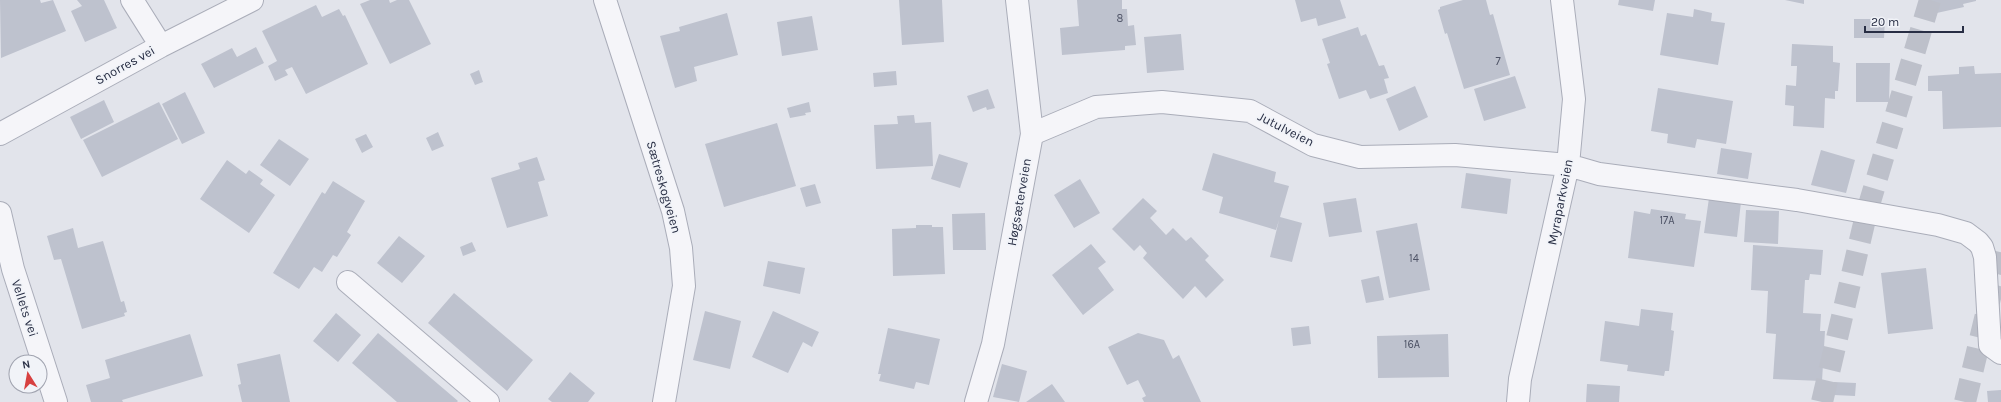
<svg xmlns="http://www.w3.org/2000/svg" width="2001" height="402" viewBox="0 0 2001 402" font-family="Karla,sans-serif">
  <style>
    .building { fill: #bec2ce }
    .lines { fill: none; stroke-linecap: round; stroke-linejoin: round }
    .highway-tunnel { stroke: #bdc0ca; stroke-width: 22; stroke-dasharray: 22 11; stroke-linecap: butt }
    .minor-casing { stroke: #aaadb9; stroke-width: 24 }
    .minor { stroke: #f5f5f9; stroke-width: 22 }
    .labels { text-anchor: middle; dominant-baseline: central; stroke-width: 3.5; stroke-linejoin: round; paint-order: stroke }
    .number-label { font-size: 11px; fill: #4e5366 }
    .street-label { font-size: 13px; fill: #282e44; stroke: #f1f3f8 }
  </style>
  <rect width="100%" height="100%" fill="#e2e4eb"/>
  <!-- building -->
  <path class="building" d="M0,0H40L41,3L53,0L66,31L1,58Z
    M77,0H104L117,28L85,42L71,11L82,6Z
    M370,0H389L390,3L397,0H409L431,44L390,64L360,4Z
    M899,0H942L944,42L902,45Z
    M1077,0H1122V9H1127L1128,26L1134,25L1136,45L1125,46V50L1062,55L1060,28L1079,26Z
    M1295,0H1340L1346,18L1318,26L1316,18L1301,22Z
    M1463,0H1486L1490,15L1493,14L1510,75L1464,89L1447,33L1445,34L1438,10L1440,9V7Z
    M1619,0H1655L1653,11L1618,5Z
    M1785,0H1804V4Z
    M1920,0H1976V1L1963,4L1964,7L1923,16Z
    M316,5L322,17L339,9L343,16L345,15L368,64L306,94L292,67L285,70L288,75L275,81L268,66L277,61L262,31Z
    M1694,9L1712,13L1711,21L1725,23L1718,65L1660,55L1667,13L1693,17Z
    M727,13L738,55L694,67L697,81L675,88L660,36L680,31L679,27Z
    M812,16L818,50L782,56L777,22Z
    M1854,19H1885L1884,38H1854Z
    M1358,27L1361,36L1366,34L1379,66L1384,65L1389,78L1384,79L1388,93L1370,99L1366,90L1339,99L1327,64L1330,63L1322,39Z
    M1181,34L1184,70L1147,73L1144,37Z
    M1792,44L1833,46V62L1840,63L1838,91H1835V99L1825,98L1824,128L1793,126L1794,106L1785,105L1786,85L1796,86L1797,66H1791Z
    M256,47L264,63L214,88L201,64L232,48L237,57Z
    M1856,63H1890L1889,102H1856Z
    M1974,66L1975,74L2001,73V127L1943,129L1942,91H1928V76L1959,74V67Z
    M479,70L483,82L475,85L470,74Z
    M896,71L897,85L874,87L873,73Z
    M1515,76L1526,108L1484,121L1474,89Z
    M1415,86L1428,117L1399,131L1386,99Z
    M1658,88L1733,101L1726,144L1697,139L1695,148L1667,143L1668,134L1651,131Z
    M988,89L995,108L987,110L986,107L973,112L967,96Z
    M185,92L205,133L182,144L162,104Z
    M104,100L114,122L81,139L70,117Z
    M159,102L178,139L102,177L83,140Z
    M809,102L811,112L805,113L806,115L790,118L787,108Z
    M914,115L915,123L931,122L933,166L876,169L874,125L898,124L897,116Z
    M777,123L796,186L724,207L705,144Z
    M438,132L444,146L432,151L426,138Z
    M366,134L373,147L362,153L355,139Z
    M279,139L309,159L290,186L260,165Z
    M1721,148L1752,153L1748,179L1717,174Z
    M1821,150L1855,160L1846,193L1811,185Z
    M1213,153L1276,172L1274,182L1289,186L1280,217L1302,223L1292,262L1270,257L1279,220L1276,230L1219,213L1223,197L1202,190Z
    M939,154L968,163L960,188L931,179Z
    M537,157L545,180L538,182L548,216L507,228L491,178L520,169L518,163Z
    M227,160L246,174L249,170L263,180L260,184L275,195L249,233L200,199Z
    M1466,173L1511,179L1507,214L1461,208Z
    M1080,179L1100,213L1074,228L1054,195Z
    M333,181L365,201L347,232L351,235L337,257L333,255L322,272L314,267L299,289L273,273L322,192L325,194Z
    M815,184L821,203L806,207L800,188Z
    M1143,198L1157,211L1150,218L1166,235L1173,228L1186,241L1191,237L1209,256L1205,260L1224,280L1206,298L1195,286L1183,299L1143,258L1147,253L1140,245L1134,251L1112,229Z
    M1356,198L1362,232L1329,237L1323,203Z
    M1709,198L1741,202L1737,237L1704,233Z
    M1651,209L1686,214L1685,219L1701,221L1694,267L1628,258L1634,211L1650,214Z
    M1746,210L1779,211L1778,244L1744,242Z
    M985,213L986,250H953L952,214Z
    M1417,223L1430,290L1389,298L1376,231Z
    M916,225H932V227H943L945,274L893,276L892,229L916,228Z
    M73,228L78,248L103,241L121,302L124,301L127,312L124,313L125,316L82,329L61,259L54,260L47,236Z
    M399,236L425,256L402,283L377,263Z
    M472,242L476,251L463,256L460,247Z
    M1091,244L1106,262L1098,268L1114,290L1083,315L1052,275Z
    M1753,245L1823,250L1821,275L1810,274L1809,280H1805L1803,313L1821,314L1820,331H1825L1822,381L1773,379L1776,334L1766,333L1768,291L1751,290Z
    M768,261L805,268L800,294L763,286Z
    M1926,268L1933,329L1888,334L1881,273Z
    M1379,276L1384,300L1366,303L1361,280Z
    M454,293L533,360L507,391L428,323Z
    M1641,309L1673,313L1671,330L1674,331L1669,371H1665L1664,376L1627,371L1628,365L1600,361L1605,321L1639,326Z
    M705,311L741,321L730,369L693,360Z
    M773,311L819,332L812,347L803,342L788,373L752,357Z
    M336,313L361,335L338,362L313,341Z
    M1309,326L1311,344L1293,346L1291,328Z
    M888,328L940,339L929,385L916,382L914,389L879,381L881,374H878Z
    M378,333L458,401L457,402H397L352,363Z
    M1138,333L1164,340L1173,359L1179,355L1201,402H1144L1142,398L1146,396L1138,380L1127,385L1108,347Z
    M190,334L203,376L122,400L123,402H91L86,385L110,378L105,360Z
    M1448,334L1449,377L1378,378L1377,336Z
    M280,354L290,402H242L238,385L241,384L237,364Z
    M1002,364L1027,371L1019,402L993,397Z
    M570,372L595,393L588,402H552L548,399Z
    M1834,382L1856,383L1855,396L1834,395Z
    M1052,384L1065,402H1026Z
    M1587,384L1620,386L1619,402H1586Z
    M2001,390V402H1988L1987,391Z"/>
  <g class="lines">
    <!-- highway-tunnel -->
    <path class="highway-tunnel" d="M1822,402L1866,215L1930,0
      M1965,402L2001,252"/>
    <defs>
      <path id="minor" d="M132,0L161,46
        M605,0L673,211L681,248L684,286L664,402
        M0,134L161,46L252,0
        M1032,134L1096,107L1162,102L1250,111L1313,145L1360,157L1455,155L1568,165L1599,174L1797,200L1938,225L1966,233L1978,242L1982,247L1985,257L1990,345L2001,353
        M0,213L13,269L56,402
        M348,282L488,402
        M976,402L993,344L1032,134L1017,0
        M1518,402L1520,379L1568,165L1574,99L1562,0"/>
    </defs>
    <!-- minor casing -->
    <use href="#minor" class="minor-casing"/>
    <!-- minor -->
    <use href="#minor" class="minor"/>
  </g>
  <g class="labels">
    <!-- number labels -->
    <g class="number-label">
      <text x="1120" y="18">8</text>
      <text x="1498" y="61">7</text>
      <text x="1667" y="220">17A</text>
      <text x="1414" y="258">14</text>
      <text x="1412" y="344">16A</text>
    </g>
    <!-- street labels -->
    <g class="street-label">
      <text transform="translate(125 65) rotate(-29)">Snorres vei</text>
      <text transform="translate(1286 129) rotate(27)">Jutulveien</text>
      <text transform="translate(664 187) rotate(74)">Sætreskogveien</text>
      <text transform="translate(1019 202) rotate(-80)">Høgsæterveien</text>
      <text transform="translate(1560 202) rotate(-79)">Myraparkveien</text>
      <text transform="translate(25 308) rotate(72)">Vellets vei</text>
    </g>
  </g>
  <!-- north arrow -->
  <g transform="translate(28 374) rotate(349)"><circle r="19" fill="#f1f3f8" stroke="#a1a4b0"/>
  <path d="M0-3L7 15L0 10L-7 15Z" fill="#d74040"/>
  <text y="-6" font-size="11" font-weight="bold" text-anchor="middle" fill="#282e44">N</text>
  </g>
  <!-- scale -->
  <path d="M1865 26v6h98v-6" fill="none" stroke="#282e44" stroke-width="2"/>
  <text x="1871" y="26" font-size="12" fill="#282e44" stroke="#f1f3f8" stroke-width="3" paint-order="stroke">20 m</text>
</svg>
